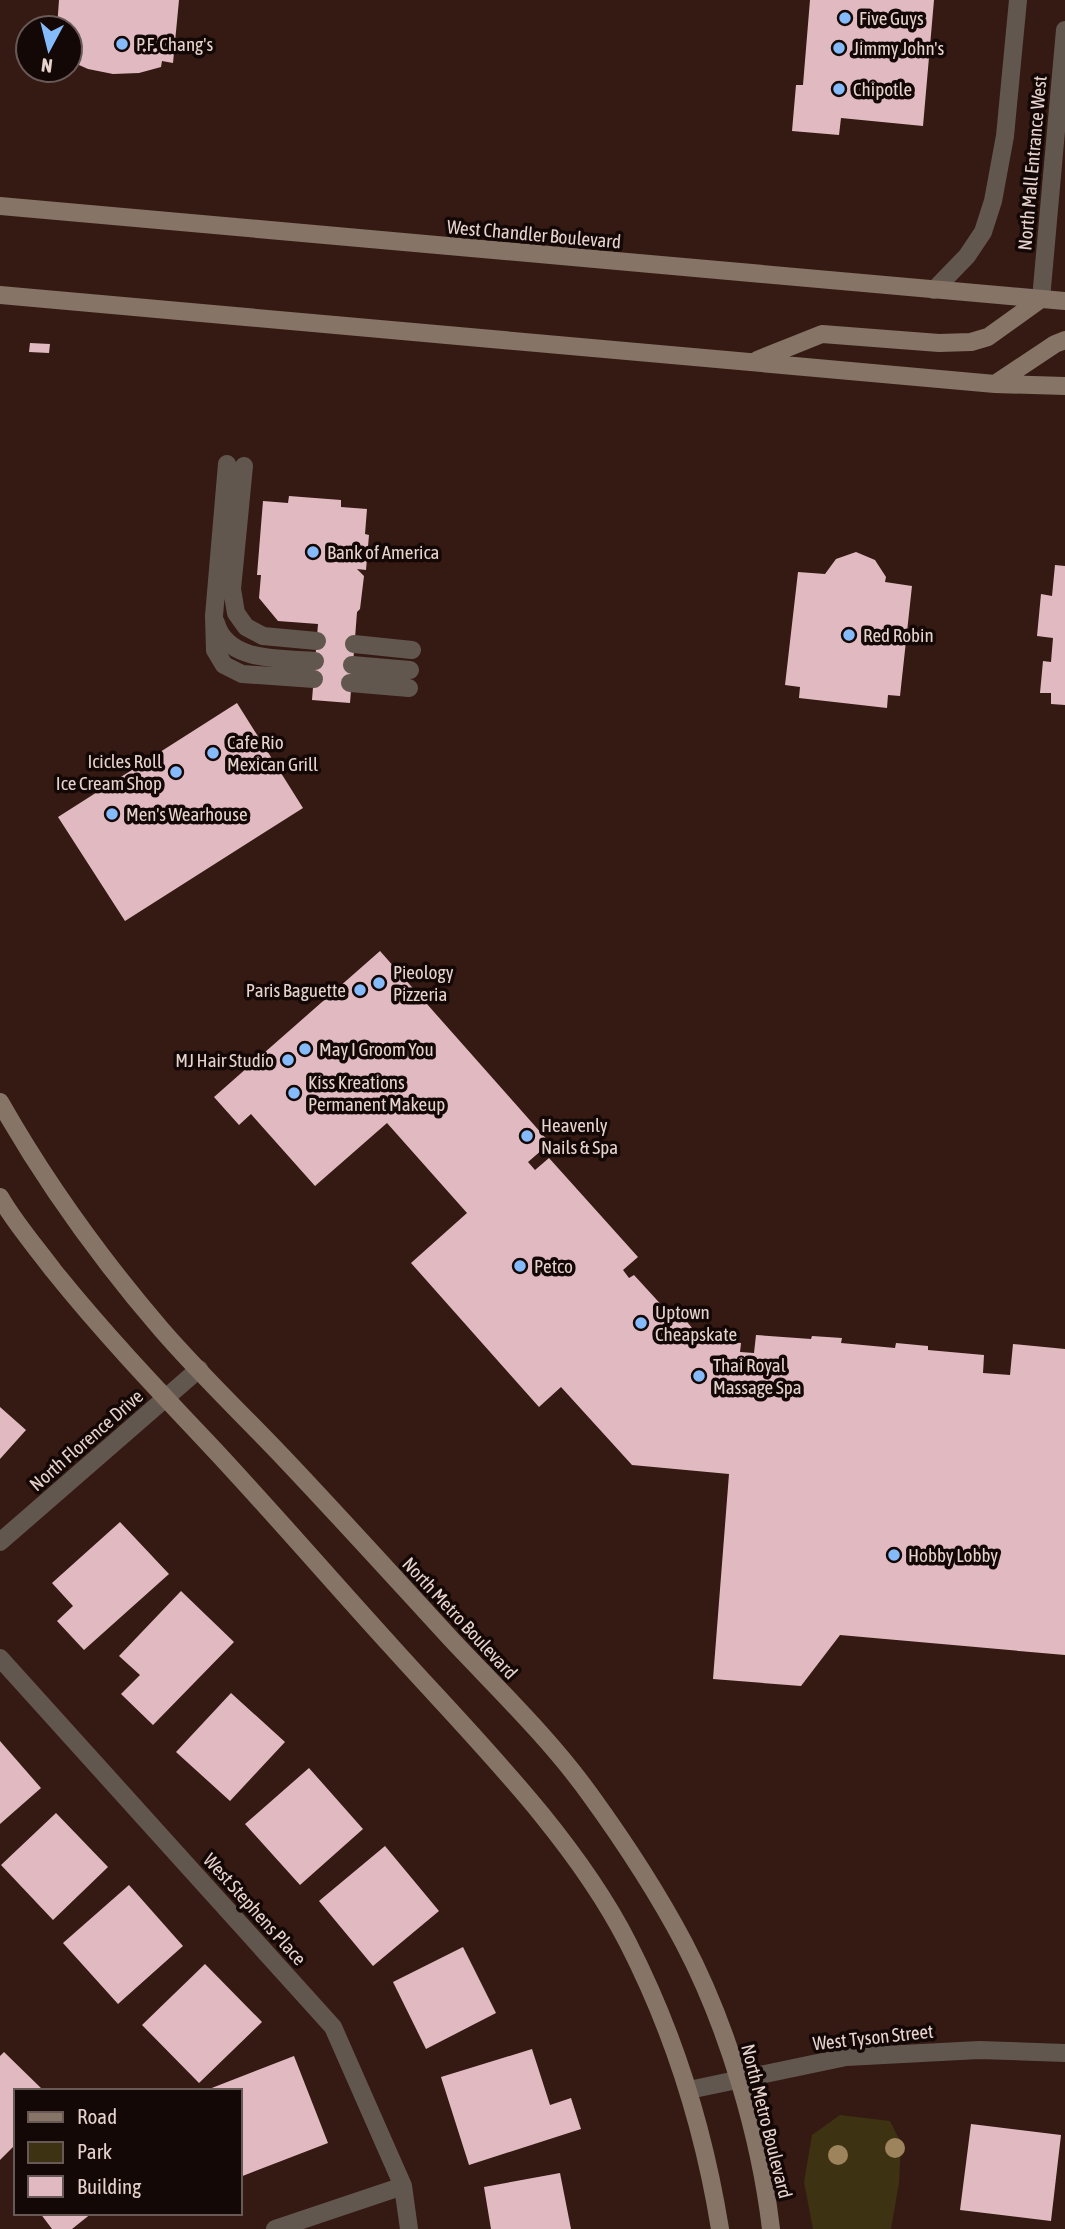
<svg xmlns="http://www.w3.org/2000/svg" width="1065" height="2229" viewBox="0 0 1065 2229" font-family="'Asap Condensed',sans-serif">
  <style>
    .green { fill: #3d3211 }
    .building { fill: #e1bac1 }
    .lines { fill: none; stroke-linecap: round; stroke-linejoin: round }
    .lane { stroke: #62574e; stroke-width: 18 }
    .street { stroke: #62574e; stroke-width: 18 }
    .secondary { stroke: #867466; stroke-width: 18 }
    .tree { fill: #9d845d }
    .poi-dot { fill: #86bbfb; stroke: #140806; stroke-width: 2.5 }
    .labels { text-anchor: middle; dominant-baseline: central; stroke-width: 7; stroke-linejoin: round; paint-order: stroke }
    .poi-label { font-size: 19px; fill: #e7d3ce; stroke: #140806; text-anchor: start }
    .street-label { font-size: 19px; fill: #e7d3ce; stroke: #140806 }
  </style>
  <rect width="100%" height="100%" fill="#351a13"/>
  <!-- green -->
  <path class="green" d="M840,2115L890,2121L901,2143L899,2183L891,2229H813L804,2182L812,2135Z"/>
  <!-- building -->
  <path class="building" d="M59,0H179L173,63L162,61L161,67L139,73L113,74L88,69L70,61V28H57Z
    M810,0H934L923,126L841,118L839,135L792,131L796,85H803Z
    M30,343L50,344L49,353L29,352Z
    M289,496L341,500V507L367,509L365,534L369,535L366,570L357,569L364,576L360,609L357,612L350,703L312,700L318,624L278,621L259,598L261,575H257L263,501L288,503Z
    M856,552L875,560L886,577L885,582L912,586L900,696L888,695L887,708L799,698L800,687L785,685L798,572L825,574L836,559Z
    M1055,565L1065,566V705L1051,704V693H1040L1043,661L1051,662L1053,638L1037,636L1041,594L1052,596Z
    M237,703L303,808L125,921L58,817Z
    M380,951L550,1143L528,1162L535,1170L549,1158L638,1257L623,1270L629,1278L634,1275L677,1322L683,1317L702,1340L741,1343L740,1352L754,1353L756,1335L811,1339L812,1336L842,1338L841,1343L895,1348L896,1343L928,1346V1350L984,1355L983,1373L1010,1375L1013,1344L1065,1349V1655L840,1635L801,1686L713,1679L729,1474L632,1465L561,1387L539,1407L411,1263L467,1213L387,1123L315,1186L251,1114L239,1125L214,1097Z
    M0,1407L26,1430L0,1459Z
    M120,1522L169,1574L84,1650L57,1621L73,1606L52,1583Z
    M181,1591L234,1642L153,1725L121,1694L140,1675L119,1656Z
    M231,1693L285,1742L230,1801L176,1752Z
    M0,1741L41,1788L0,1824Z
    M309,1768L363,1829L300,1885L245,1824Z
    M56,1813L108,1867L53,1920L1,1865Z
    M385,1846L439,1911L373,1966L319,1901Z
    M129,1885L183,1946L118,2004L63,1943Z
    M463,1947L496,2013L426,2049L393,1982Z
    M205,1964L262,2022L199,2083L142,2025Z
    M532,2049L550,2105L571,2098L581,2129L469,2165L441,2077Z
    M4,2052L44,2091H16V2144L0,2160V2056Z
    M294,2056L328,2143L240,2177V2091H204Z
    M971,2124L1061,2135L1051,2221L960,2210Z
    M560,2173L571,2229H491L484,2187Z
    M40,2213H92L72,2229H52Z"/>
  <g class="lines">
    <!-- lane -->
    <path class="lane" d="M227,464L214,616L215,650L224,665L242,674L314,679
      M244,466L232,589L236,613L246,627L263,636L317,641
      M216,623C227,663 282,658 315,661
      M354,644L412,650
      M352,665L410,670
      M350,683L409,688"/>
    <!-- street -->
    <path class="street" d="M934,290L967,256L983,232L993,201L1005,136L1018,0
      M1041,299L1065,30
      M0,1542L199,1369
      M0,1658L333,2027L403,2186L409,2229
      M689,2090L846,2057L979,2050L1065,2053
      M275,2229L403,2186"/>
    <!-- secondary -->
    <path class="secondary" d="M0,206L1065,301
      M0,295L995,384L1065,386
      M757,360L822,334L939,343L971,342L988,337L1041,299
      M995,384L1055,344L1065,340
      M0,1102C46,1183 100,1258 161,1329C199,1373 241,1413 281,1455C339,1516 395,1578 452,1640C499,1690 551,1740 591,1796C625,1843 657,1892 684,1943C728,2027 760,2136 771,2229
      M0,1197C15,1223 35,1246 53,1270C101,1330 154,1386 207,1442C270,1509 330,1579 392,1647C473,1737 573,1835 628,1943C674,2033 704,2130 720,2229"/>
  </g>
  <!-- trees -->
  <g class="tree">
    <circle cx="895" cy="2148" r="10"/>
    <circle cx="838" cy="2155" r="10"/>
  </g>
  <!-- markers -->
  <g class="poi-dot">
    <circle cx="845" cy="18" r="7"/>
    <circle cx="122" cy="44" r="7"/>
    <circle cx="839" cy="48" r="7"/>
    <circle cx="839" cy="89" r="7"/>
    <circle cx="313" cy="552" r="7"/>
    <circle cx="849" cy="635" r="7"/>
    <circle cx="213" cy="753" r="7"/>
    <circle cx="176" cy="772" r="7"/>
    <circle cx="112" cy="814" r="7"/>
    <circle cx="379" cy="983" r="7"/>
    <circle cx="360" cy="990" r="7"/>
    <circle cx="305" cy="1049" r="7"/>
    <circle cx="288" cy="1060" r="7"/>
    <circle cx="294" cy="1093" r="7"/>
    <circle cx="527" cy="1136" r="7"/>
    <circle cx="520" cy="1266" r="7"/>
    <circle cx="641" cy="1323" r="7"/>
    <circle cx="699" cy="1376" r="7"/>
    <circle cx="894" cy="1555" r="7"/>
  </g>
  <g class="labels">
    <!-- poi labels -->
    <g class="poi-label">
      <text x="859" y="18">Five Guys</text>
      <text x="136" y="44">P.F. Chang's</text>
      <text x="853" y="48">Jimmy John's</text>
      <text x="853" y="89">Chipotle</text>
      <text x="327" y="552">Bank of America</text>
      <text x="863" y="635">Red Robin</text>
      <text x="227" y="742">Cafe Rio<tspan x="227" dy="22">Mexican Grill</tspan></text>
      <text x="162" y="761" text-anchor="end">Icicles Roll<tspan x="162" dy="22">Ice Cream Shop</tspan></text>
      <text x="126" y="814">Men's Wearhouse</text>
      <text x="393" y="972">Pieology<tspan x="393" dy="22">Pizzeria</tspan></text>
      <text x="346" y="990" text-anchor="end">Paris Baguette</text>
      <text x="319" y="1049">May I Groom You</text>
      <text x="274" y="1060" text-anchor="end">MJ Hair Studio</text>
      <text x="308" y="1082">Kiss Kreations<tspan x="308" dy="22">Permanent Makeup</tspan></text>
      <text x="541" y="1125">Heavenly<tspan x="541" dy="22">Nails &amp; Spa</tspan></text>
      <text x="534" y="1266">Petco</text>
      <text x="655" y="1312">Uptown<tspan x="655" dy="22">Cheapskate</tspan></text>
      <text x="713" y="1365">Thai Royal<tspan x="713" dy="22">Massage Spa</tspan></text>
      <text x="908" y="1555">Hobby Lobby</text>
    </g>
    <!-- street labels -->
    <g class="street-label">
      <text transform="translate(1032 163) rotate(-85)">North Mall Entrance West</text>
      <text transform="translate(534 234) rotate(5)">West Chandler Boulevard</text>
      <text transform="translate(86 1440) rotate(-41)">North Florence Drive</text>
      <text transform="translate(460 1618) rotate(47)">North Metro Boulevard</text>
      <text transform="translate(255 1909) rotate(48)">West Stephens Place</text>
      <text transform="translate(873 2037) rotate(-6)">West Tyson Street</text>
      <text transform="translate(767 2121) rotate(76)">North Metro Boulevard</text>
    </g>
  </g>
  <!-- legend -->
  <rect x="14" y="2089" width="228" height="126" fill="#140806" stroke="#685956" stroke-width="2"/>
  <rect x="28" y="2112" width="35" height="10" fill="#867466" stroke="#685956" stroke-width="2"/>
  <text x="77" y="2124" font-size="21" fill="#e7d3ce">Road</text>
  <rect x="28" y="2142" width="35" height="21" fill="#3d3211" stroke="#685956" stroke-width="2"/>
  <text x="77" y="2159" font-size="21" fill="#e7d3ce">Park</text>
  <rect x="28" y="2176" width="35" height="21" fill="#e1bac1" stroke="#685956" stroke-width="2"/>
  <text x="77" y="2194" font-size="21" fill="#e7d3ce">Building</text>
  <!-- north arrow -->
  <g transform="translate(49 49) rotate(187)"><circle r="33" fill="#140806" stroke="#685956" stroke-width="2"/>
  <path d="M0-5L12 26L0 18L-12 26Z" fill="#86bbfb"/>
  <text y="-10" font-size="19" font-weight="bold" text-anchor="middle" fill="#e7d3ce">N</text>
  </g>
</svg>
